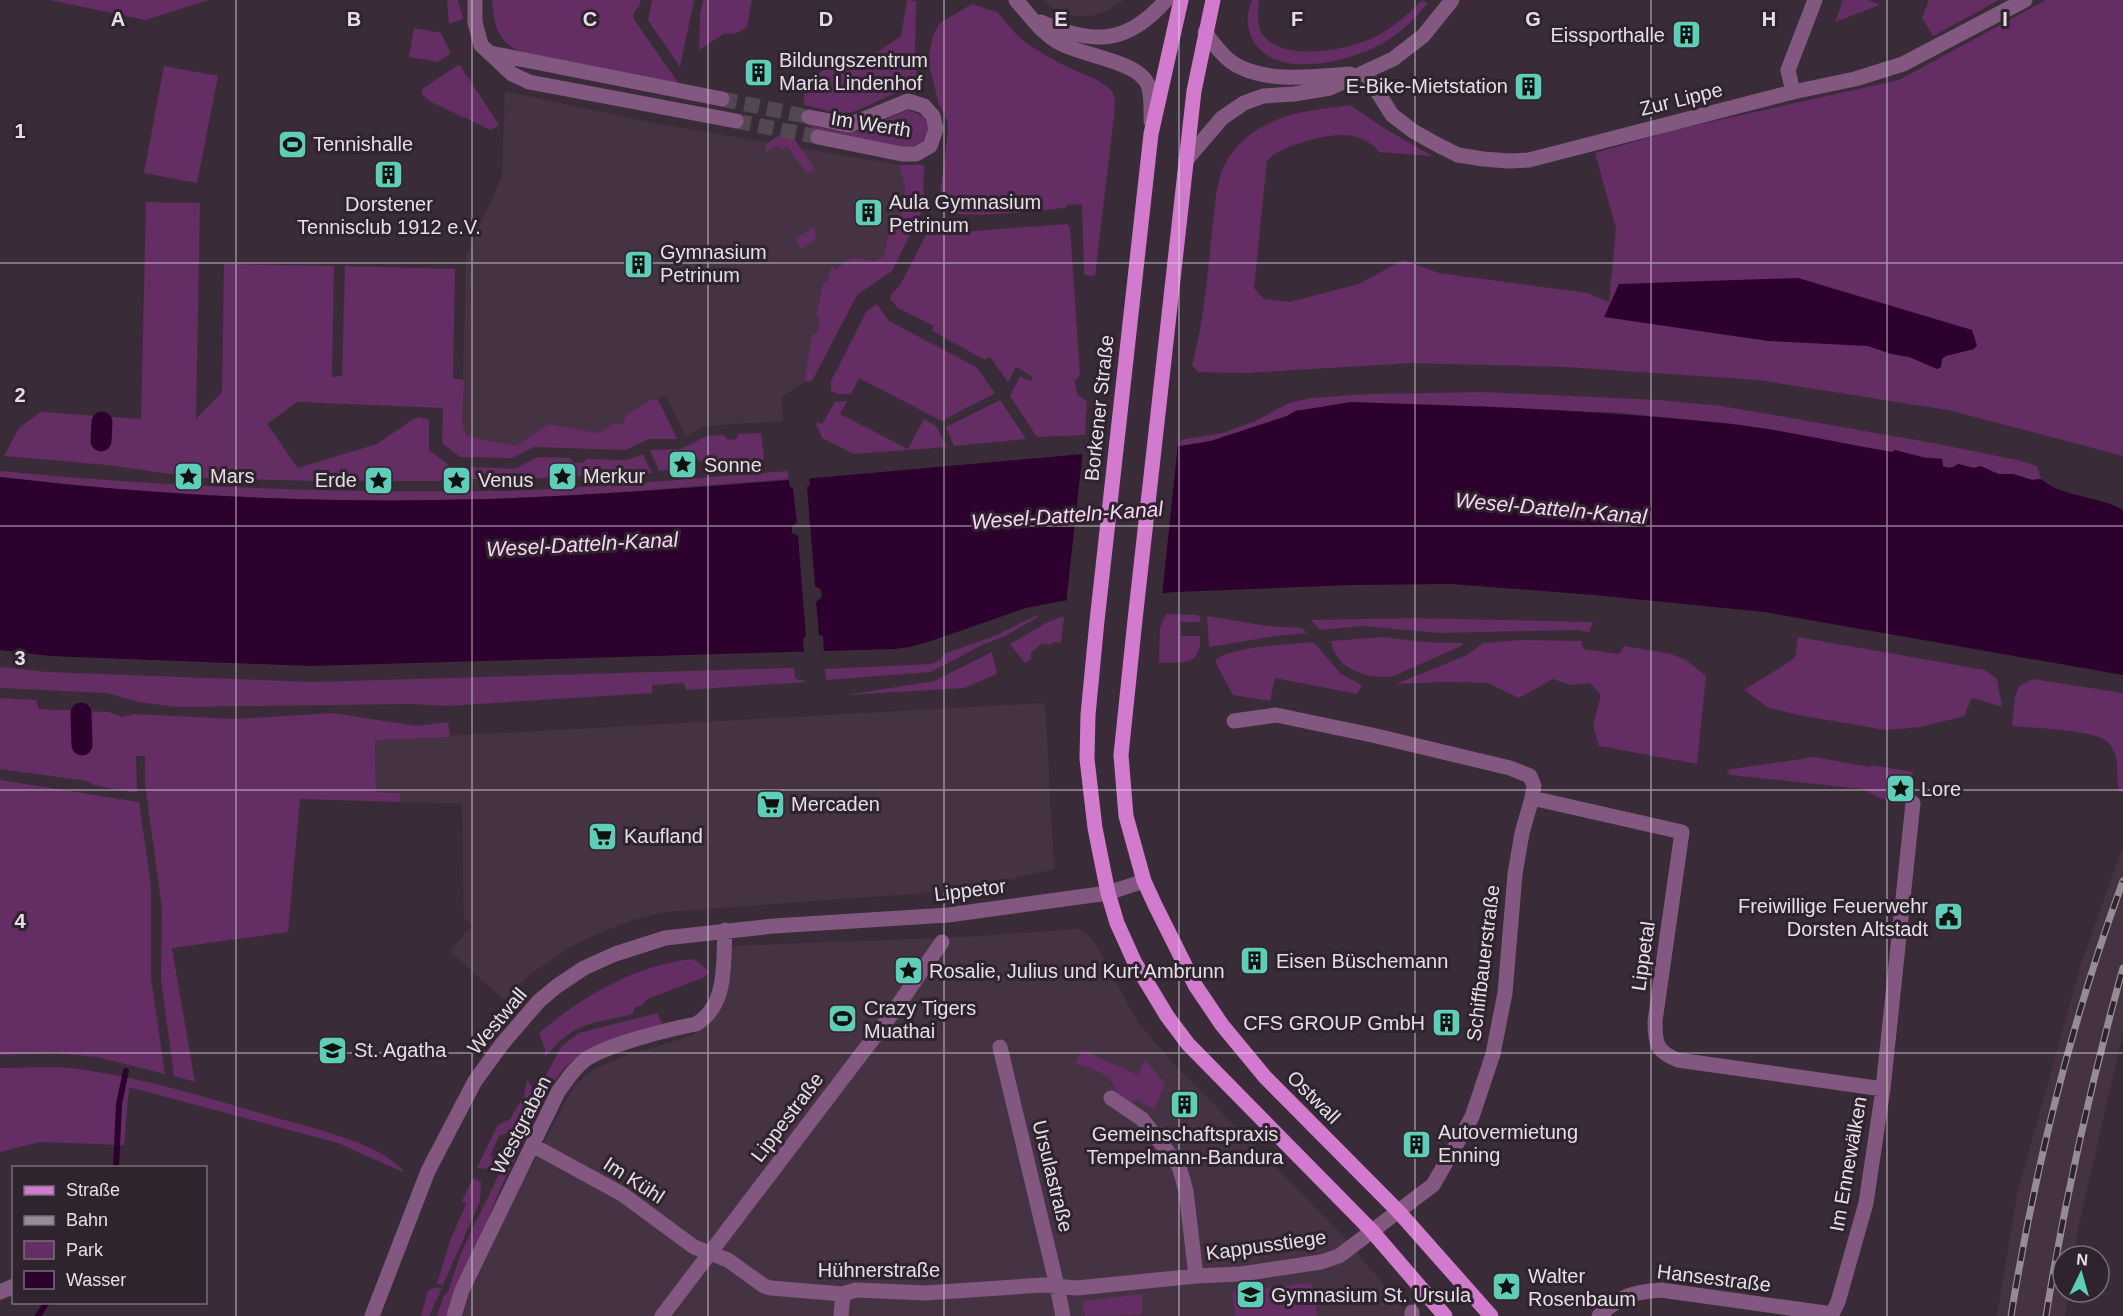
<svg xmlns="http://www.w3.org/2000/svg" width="2123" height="1316" viewBox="0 0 2123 1316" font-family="Arial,sans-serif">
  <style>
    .built { fill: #453344 }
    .green { fill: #642d63 }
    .water { fill: #2d012d }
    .pier { fill: #392c38 }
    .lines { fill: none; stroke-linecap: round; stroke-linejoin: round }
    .stream { stroke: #2d012d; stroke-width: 6 }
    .canal { stroke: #2d012d; stroke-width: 21 }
    .minor-tunnel { stroke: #534752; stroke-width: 15; stroke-dasharray: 15 8; stroke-linecap: butt }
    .pedestrian { stroke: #825880; stroke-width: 15 }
    .minor { stroke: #825880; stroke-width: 15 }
    .primary { stroke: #d17ace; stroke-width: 15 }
    .rail-casing { stroke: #968c95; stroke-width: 7 }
    .rail { stroke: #2f232e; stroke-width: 4.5; stroke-dasharray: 14; stroke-linecap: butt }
    .grid { fill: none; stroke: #e6dee6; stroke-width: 1.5; stroke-opacity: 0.55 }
    .labels { text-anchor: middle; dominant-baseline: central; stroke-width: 6; stroke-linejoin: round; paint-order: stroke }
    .poi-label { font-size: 20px; fill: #e6dee6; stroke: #2f232e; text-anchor: start }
    .street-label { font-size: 20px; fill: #e6dee6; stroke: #2f232e }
    .water-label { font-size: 21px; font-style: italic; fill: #f8d4f5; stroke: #2f232e }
    .grid-label { font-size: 20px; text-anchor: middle; font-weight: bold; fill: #e6dee6; stroke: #2f232e; stroke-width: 6; stroke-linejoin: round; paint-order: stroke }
  </style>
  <rect width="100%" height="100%" fill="#392c38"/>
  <!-- built -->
  <path class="built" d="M1042,0H1124L1107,11L1090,16H1073L1054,9Z
    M505,91L653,123L899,165L905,186L902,201L903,203L900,221L890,228L884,254L875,261L852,257L835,269L828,280L823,283L816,315L820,320L817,333L812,336L804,382L782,397L783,421L706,426L686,436L666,396L652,399L626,415L623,425L614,423L599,433L548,424L516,446L467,436L462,424L466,256L502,177Z
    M1045,703L1054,869L1002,881L923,893L666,912L635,919L590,937L565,950L532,973L504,1000L450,951L472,926L464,918L462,804L400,802V793L376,792L375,740Z
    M2123,846V1032L2078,1229L2074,1256H2063V1292H2069L2065,1316H1997L2017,1195L2081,964Z
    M1078,929L1092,938L1138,1023L1175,1065L1343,1236L1410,1316H462L471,1288L511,1200L539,1153L574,1086L593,1070L627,1055L692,1036L719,1012L731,946L964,937Z"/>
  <!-- green -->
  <path class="green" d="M50,0H209L145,20Z
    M447,0H458L463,19L449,24Z
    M492,0H641L639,7L634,12L633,18L679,84L523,53C498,43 494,26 492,0Z
    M652,0H694L680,67L648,20Z
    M703,0H752L747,27L735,34L725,33L699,50L700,15Z
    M907,0L916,1L915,59L918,80L916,91C891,89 875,106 852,112C837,115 819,108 804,105V94L816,85L818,74L828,67L850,71L901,36Z
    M1252,0H1259C1258,10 1256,22 1261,32C1280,65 1355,50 1382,33C1395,25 1411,12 1421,1L1428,3C1412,22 1395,39 1371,49C1338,64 1269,79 1251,36C1246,23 1247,13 1252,0Z
    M1843,0H1868L1880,5L1835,22Z
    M1929,0H1999L1933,36L1922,18Z
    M2046,0H2123V456L1948,410L1758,380L1565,367L1412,363L1246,373L1198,372L1192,365C1204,322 1207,277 1212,233C1215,211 1215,182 1226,162C1236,144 1255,128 1274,121C1298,110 1324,109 1350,105L1384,128L1432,156L1379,152C1360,127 1326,135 1300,143C1286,148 1276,151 1267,161L1254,288L1264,299L1289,302L1359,284L1403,260L1439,273L1588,293L1609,302L1616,228L1595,153L1678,129L1899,80Z
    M972,4L997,12L1015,33L1027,44L1059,63L1097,80L1106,86L1112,91L1115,99L1114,116L1095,276L1084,275L1082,204L1068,205L1065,208C1042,210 951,222 938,208L948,133L947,120L939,104L928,61L933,35L940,23Z
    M414,28L441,33L451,54L437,62L409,57Z
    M458,65H460L499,125L491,130L431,102L422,94V89Z
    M164,66L218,76L197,183L144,173Z
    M908,110L923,116L929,127L923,141L910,148L813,131L811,126H807V125L834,130L857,131Z
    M781,134L793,137L815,169L807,174L787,146L782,149L778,145L767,152L765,149L766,144Z
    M899,165H924L923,209L892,271L857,295L812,381L804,382L812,335L817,333L820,320L816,315L823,283L828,280L831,268L836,269L852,257L875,261L884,255L890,227L900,221L905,186Z
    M146,202L200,203L196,419L222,392L224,264L334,266L332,377L342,376L345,266L455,269L453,378L464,380L462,423L467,436L516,446L548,424L599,433L614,423L623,425L626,415L652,399H658L677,439H649L625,450L534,447L512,458L460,457L442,443L443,408L297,402L267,424L298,468L377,444L412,420L419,417L429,420V450L454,469H457V476L453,480L437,481H319L199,478L107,465L4,456L19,428L41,412L141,419Z
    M1067,224L1070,227L1080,375L1075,381L1077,394L1087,402L1085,435L1037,437L1010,396L1020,376L1031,381L1033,377L1016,367L1008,382L990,357L985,360L932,331L934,326L898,308L890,299L892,293L899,287L928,231L934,227L961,232Z
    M814,227L816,239L801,249L795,239Z
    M877,304L889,321L976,367L995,393L942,421L859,378L851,394H838L831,391V381L866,312Z
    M1484,392L1659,400L1722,406L1938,444L2017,460L2037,466L2041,479L2032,480L2013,474H1998L1958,464C1953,468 1949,468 1943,466L1942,459C1935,457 1929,458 1922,457C1912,456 1903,452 1892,452L1734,424L1610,412L1296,410L1287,416L1210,441L1180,446L1181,440L1223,433L1255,421L1289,403L1311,398L1370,394Z
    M1000,400L1026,439L954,446L946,427Z
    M847,401L840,414L908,449L924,419L936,426L947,447L854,454L822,438L816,424L817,422L822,424L835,402Z
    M761,433L764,459L752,464L707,467L700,460L677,462L670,470L659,471L650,450L681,449L707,436L724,435L728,440L736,439L739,434Z
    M643,454L652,473L497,480L473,479L470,477L471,467L515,469L537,457L570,458L574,463H582L587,459L627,460Z
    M0,471C164,487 329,493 494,491C592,489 690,478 788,471L789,479C687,487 586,496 485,499C324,504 160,496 0,477Z
    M1166,614L1197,615L1200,617V622H1181V636H1200C1202,667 1182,662 1159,663L1160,628Z
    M1037,615L1038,617L1005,636L982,645L931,672L826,680L825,669L931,664L940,660L944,654L997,635Z
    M1207,616L1267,626L1302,628L1307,633L1275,636L1209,647Z
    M1062,617H1064L1061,643L1053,642L1051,645L1042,643L1031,653V659L1025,663L1010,644L1046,623Z
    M1413,618L1593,622L1589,632L1577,630L1440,633L1361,626L1320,630L1311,620Z
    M1383,637L1424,642L1462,643L1463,645L1394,676C1369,680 1335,670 1331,641Z
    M1798,637L1985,670L1997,679L2002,707L1972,698L1964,716L1921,727L1885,730L1803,716L1769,708L1744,690L1795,658Z
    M1521,640L1581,641L1583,649L1619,654L1624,646L1671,654L1686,660L1706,676L1697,764L1599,746L1593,725L1601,695L1590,683L1571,685L1553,679L1519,698L1488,683L1448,682L1396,684L1467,655L1483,643Z
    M1311,642L1316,645L1341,674L1362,685L1357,694L1275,678L1270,701L1233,695L1216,663V659C1237,646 1285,645 1311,642Z
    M992,652L997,674L964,688L846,695L934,681Z
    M0,667L47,672L313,682L792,668L794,669L795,677L798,680H804L806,682L686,690L684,683L652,685V693L446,706L411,704L176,707L138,702L107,693L0,688Z
    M2033,679L2123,693V793L2119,791C2116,779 2119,765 2115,754C2114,751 2110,744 2108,742C2094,729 2032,728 2012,726L2015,697L2019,686Z
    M0,698L36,700L39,709L109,712L122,717L134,714L236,719L333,713L416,726L448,722L450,737L375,740L376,792L400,793V802L300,799L288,932L172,948L195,1082L174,1076L161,980L162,909L145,784V756H136L137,793L94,785L87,781L0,769Z
    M1814,757L1871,767V765L1913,772L1907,804L1879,798L1863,789L1730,775L1727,770Z
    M0,780L139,802L151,885V978L165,1074L97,1057L56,1053L0,1055Z
    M692,959L699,962L709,972L705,977L647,999L643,1005L635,1007L633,1014C589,1025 577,1020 545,1057V1048L539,1033C581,997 636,965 692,959Z
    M657,1013L663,1025L580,1054L564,1068L551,1086L543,1081L561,1047L579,1033Z
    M1082,1050L1138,1075L1145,1059L1165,1084L1154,1109L1139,1102V1099L1130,1102L1118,1094L1109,1077L1085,1066L1075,1064Z
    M59,1067C133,1074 202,1096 273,1117C310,1127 376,1142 403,1170V1172L338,1143L129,1087L124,1145L40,1142L0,1152V1068Z
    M527,1079L533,1089L513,1131L499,1136L490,1156L495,1158L492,1166L484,1169L477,1168L497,1126L510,1119L524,1096Z
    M543,1086L549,1089L501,1187L448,1316H437L444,1295L448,1292L461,1253L500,1172H504L513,1154L512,1150Z
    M473,1178L481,1182L480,1201L443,1285L437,1284L450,1241L466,1204L462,1201Z
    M1312,1283L1317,1316H1235L1232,1291Z
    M436,1287L442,1288L429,1316H421L428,1291Z
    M1142,1294V1315L1085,1316L1082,1301Z"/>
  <!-- water -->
  <path class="water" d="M1798,278L1972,330L1977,345L1974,349L1946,356L1942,359L1941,367L1937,369L1909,357L1891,354L1868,346L1768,341L1604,317L1619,284Z
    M1351,402C1478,406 1605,410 1731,424C1785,430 1839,443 1892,452L1895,450L1926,458L1942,459L1943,466C1950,469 1952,468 1958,464L1974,468L1981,466L1998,474H2013L2032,480L2041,479C2063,498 2098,495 2123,510V675L1764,612L1594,595L1451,584L1352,585L1176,592L1062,601L1026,608L931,641L910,647L894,649L311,666L50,656L0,650V477C161,496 325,504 487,499C718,491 949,464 1180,446L1211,441L1287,416L1296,411Z"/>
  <!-- pier -->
  <path class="pier" d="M1178,443L1162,596L1066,604L1083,450Z
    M809,474L810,486L807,487L815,586L821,590L822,597L816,602L819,635L823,636L824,653L804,654L803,638L806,637L798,536L792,533V526L797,523L793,488L790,487L788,476Z"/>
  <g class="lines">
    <!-- stream -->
    <path class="stream" d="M116,1168L119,1104L126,1071
      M38,1316L47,1302"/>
    <!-- canal -->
    <path class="canal" d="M101,441L102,422
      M81,713L82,745"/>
    <!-- minor-tunnel -->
    <path class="minor-tunnel" d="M722,99L809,117
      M736,121L818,137"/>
    <!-- pedestrian -->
    <path class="pedestrian" d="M662,1316L891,1015L942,942"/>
    <!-- minor -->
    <path class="minor" d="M475,0V22L481,45L512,74L529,82L736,121
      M1016,0C1029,15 1041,32 1058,42C1080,56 1138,60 1148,85C1152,96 1151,110 1151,121
      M1041,22C1093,45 1127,45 1166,0
      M1205,32C1212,42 1220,53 1230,61C1261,84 1314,77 1350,74
      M490,53L722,99
      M1365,72L1392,115L1413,131L1438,145L1458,155L1483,159L1509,161L1529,160L1793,92L1855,79L1903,64L2025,0
      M1793,92L1788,70L1815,0
      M809,117L849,125L908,101L924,106L933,116L936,129L930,146L916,154H902L818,137
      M1186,160L1222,118L1244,103L1263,96L1294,94L1330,88L1393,59L1423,36L1452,0
      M1234,721L1276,715L1372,735L1510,768L1530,776L1534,786L1532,798L1682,832L1655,1021C1655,1043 1656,1052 1678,1060L1883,1089
      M1000,1047L1057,1286L1063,1316
      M1111,1098L1142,1119L1179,1166L1186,1191L1196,1276
      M532,1145L622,1194L694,1247L728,1260L764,1286L771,1288L843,1294L856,1290L926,1293L1043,1285L1077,1288L1196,1276L1241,1274L1321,1262L1339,1256L1433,1185L1472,1117L1493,1054L1505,993L1515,874L1522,833L1532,798
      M0,1292L14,1286
      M1412,1312V1316
      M372,1316L428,1171L475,1081L502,1044L539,1001L557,986L584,968L615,954L665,938L774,926L948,915L1108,893L1144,881
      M454,1316L462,1290L558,1092C566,1081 574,1068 585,1060C605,1045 670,1029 696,1024C728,1005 723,963 725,930
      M841,1316L843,1294
      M1599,1316C1620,1296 1632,1292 1661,1290L1832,1314
      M1831,1316L1838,1302L1866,1203L1883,1089L1913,803"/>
    <!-- primary -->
    <path class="primary" d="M1181,0L1151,134L1097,621L1088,715L1087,759L1095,828L1108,893L1117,923L1135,963L1167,1016L1188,1044L1371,1230L1445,1316
      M1213,0L1194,91L1135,620L1121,755L1126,816L1144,881L1155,905L1195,985L1222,1025L1265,1077L1398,1211L1491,1316"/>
    <defs>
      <path id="rail" d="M2011,1316C2035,1168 2071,1022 2123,881
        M2046,1316C2065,1198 2091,1083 2123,968"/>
    </defs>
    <!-- rail casing -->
    <use href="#rail" class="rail-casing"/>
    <!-- rail -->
    <use href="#rail" class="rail"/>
  </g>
  <!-- grid -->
  <path class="grid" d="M236,0V1316M472,0V1316M708,0V1316M944,0V1316M1179,0V1316M1415,0V1316M1651,0V1316M1887,0V1316M0,263H2123M0,526H2123M0,790H2123M0,1053H2123"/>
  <!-- icons -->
  <defs>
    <symbol id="building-square" viewBox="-11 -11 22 22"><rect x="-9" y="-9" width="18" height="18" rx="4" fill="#5eceb8" stroke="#2f232e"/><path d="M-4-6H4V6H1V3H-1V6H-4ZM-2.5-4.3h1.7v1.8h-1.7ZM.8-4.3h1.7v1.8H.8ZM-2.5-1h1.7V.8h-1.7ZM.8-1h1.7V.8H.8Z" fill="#111"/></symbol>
    <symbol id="stadium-square" viewBox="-11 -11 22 22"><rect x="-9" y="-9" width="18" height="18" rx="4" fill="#5eceb8" stroke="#2f232e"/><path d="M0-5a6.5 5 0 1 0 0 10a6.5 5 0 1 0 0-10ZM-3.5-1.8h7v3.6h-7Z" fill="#111"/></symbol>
    <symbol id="sight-square" viewBox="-11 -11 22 22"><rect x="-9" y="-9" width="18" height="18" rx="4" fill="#5eceb8" stroke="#2f232e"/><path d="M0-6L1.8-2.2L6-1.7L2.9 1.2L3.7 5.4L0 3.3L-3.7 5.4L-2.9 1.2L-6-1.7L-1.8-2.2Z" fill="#111"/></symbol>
    <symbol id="supermarket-square" viewBox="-11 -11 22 22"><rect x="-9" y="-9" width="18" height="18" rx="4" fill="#5eceb8" stroke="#2f232e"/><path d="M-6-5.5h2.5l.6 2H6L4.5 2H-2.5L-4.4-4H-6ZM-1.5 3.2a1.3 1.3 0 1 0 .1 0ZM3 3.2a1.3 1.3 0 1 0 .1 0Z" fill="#111"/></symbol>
    <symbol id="civic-square" viewBox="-11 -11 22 22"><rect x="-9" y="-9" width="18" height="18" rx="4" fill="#5eceb8" stroke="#2f232e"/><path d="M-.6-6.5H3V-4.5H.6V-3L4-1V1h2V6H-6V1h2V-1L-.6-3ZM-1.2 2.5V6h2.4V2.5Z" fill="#111"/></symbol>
    <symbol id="school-square" viewBox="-11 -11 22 22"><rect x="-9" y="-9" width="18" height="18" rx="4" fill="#5eceb8" stroke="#2f232e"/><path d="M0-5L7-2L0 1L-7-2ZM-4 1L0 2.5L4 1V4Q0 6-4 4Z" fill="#111"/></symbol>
  </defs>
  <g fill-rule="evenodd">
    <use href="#building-square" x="1670" y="18" width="33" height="33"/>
    <use href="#building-square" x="742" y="56" width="33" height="33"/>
    <use href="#building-square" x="1512" y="70" width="33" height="33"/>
    <use href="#stadium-square" x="276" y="128" width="33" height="33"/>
    <use href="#building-square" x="372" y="158" width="33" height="33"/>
    <use href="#building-square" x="852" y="196" width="33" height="33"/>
    <use href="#building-square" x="622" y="248" width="33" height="33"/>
    <use href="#sight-square" x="666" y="448" width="33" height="33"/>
    <use href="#sight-square" x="172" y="460" width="33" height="33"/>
    <use href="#sight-square" x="546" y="460" width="33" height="33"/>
    <use href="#sight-square" x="362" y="464" width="33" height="33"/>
    <use href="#sight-square" x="440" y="464" width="33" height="33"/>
    <use href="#sight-square" x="1884" y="772" width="33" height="33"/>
    <use href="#supermarket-square" x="754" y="788" width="33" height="33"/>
    <use href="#supermarket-square" x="586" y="820" width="33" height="33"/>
    <use href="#civic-square" x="1932" y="900" width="33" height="33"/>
    <use href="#building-square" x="1238" y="944" width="33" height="33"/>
    <use href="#sight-square" x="892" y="954" width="33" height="33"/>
    <use href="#stadium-square" x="826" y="1002" width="33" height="33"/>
    <use href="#building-square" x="1430" y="1006" width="33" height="33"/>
    <use href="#school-square" x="316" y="1034" width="33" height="33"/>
    <use href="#building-square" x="1168" y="1088" width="33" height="33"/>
    <use href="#building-square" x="1400" y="1128" width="33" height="33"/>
    <use href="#sight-square" x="1490" y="1270" width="33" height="33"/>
    <use href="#school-square" x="1234" y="1278" width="33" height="33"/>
  </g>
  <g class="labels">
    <!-- poi labels -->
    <g class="poi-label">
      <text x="1665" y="35" text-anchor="end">Eissporthalle</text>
      <text x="779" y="60">Bildungszentrum<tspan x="779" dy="23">Maria Lindenhof</tspan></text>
      <text x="1508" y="86" text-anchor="end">E-Bike-Mietstation</text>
      <text x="313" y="144">Tennishalle</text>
      <text x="889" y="202">Aula Gymnasium<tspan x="889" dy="23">Petrinum</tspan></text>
      <text x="389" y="204" text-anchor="middle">Dorstener<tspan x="389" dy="23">Tennisclub 1912 e.V.</tspan></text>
      <text x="660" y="252">Gymnasium<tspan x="660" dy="23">Petrinum</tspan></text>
      <text x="704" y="465">Sonne</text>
      <text x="210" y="476">Mars</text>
      <text x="583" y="476">Merkur</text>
      <text x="357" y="480" text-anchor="end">Erde</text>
      <text x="478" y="480">Venus</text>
      <text x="1921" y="789">Lore</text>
      <text x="791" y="804">Mercaden</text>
      <text x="624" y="836">Kaufland</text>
      <text x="1928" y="906" text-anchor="end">Freiwillige Feuerwehr<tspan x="1928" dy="23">Dorsten Altstadt</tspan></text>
      <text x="1276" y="961">Eisen Büschemann</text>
      <text x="929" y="971">Rosalie, Julius und Kurt Ambrunn</text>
      <text x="864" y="1008">Crazy Tigers<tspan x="864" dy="23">Muathai</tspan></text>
      <text x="1425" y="1023" text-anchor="end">CFS GROUP GmbH</text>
      <text x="354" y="1050">St. Agatha</text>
      <text x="1438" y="1132">Autovermietung<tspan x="1438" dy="23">Enning</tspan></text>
      <text x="1185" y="1134" text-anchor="middle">Gemeinschaftspraxis<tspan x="1185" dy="23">Tempelmann-Bandura</tspan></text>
      <text x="1528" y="1276">Walter<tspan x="1528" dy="23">Rosenbaum</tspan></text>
      <text x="1271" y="1295">Gymnasium St. Ursula</text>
    </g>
    <!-- street labels -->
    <g class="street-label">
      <text transform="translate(1681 99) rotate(-14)">Zur Lippe</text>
      <text transform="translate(871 124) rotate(9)">Im Werth</text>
      <text transform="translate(1099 408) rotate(-84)">Borkener Straße</text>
      <text transform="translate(970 890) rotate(-7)">Lippetor</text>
      <text transform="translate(1643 956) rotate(-82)">Lippetal</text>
      <text transform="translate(1483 963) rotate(-83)">Schiffbauerstraße</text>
      <text transform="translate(497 1021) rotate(-50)">Westwall</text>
      <text transform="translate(1314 1097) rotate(45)">Ostwall</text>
      <text transform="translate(787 1117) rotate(-53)">Lippestraße</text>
      <text transform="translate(521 1125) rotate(-63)">Westgraben</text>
      <text transform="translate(1848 1164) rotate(-80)">Im Ennewälken</text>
      <text transform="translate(1053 1176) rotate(76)">Ursulastraße</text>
      <text transform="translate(634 1180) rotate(33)">Im Kühl</text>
      <text transform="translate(1266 1245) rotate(-8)">Kappusstiege</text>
      <text x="879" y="1270">Hühnerstraße</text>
      <text transform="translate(1714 1278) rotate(7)">Hansestraße</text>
    </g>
    <!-- water labels -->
    <g class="water-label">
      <text transform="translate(1551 508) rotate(5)">Wesel-Datteln-Kanal</text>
      <text transform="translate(1067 515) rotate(-4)">Wesel-Datteln-Kanal</text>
      <text transform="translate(582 544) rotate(-3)">Wesel-Datteln-Kanal</text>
    </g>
  </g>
  <g class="grid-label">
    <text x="118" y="26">A</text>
    <text x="354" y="26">B</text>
    <text x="590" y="26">C</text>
    <text x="826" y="26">D</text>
    <text x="1061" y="26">E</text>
    <text x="1297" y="26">F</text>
    <text x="1533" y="26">G</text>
    <text x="1769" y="26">H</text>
    <text x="2005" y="26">I</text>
    <text x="20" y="138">1</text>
    <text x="20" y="402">2</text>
    <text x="20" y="665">3</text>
    <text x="20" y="928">4</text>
  </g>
  <!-- legend -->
  <rect x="12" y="1166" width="195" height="138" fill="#2f232e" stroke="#786e78" stroke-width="1.5"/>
  <rect x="24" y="1186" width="30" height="9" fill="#d17ace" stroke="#786e78" stroke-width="1.5"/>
  <text x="66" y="1196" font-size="18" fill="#e6dee6">Straße</text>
  <rect x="24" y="1216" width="30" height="9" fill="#968c95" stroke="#786e78" stroke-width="1.5"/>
  <text x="66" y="1226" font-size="18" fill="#e6dee6">Bahn</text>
  <rect x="24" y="1241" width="30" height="18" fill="#642d63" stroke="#786e78" stroke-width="1.5"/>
  <text x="66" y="1256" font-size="18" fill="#e6dee6">Park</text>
  <rect x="24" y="1271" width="30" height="18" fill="#2d012d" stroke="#786e78" stroke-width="1.5"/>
  <text x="66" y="1286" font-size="18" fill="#e6dee6">Wasser</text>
  <!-- north arrow -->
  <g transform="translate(2081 1274) rotate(5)"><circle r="28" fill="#2f232e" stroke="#786e78" stroke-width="1.5"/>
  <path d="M0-4.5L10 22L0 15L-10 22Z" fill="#5eceb8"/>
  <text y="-9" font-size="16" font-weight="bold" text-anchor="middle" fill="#e6dee6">N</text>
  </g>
</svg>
